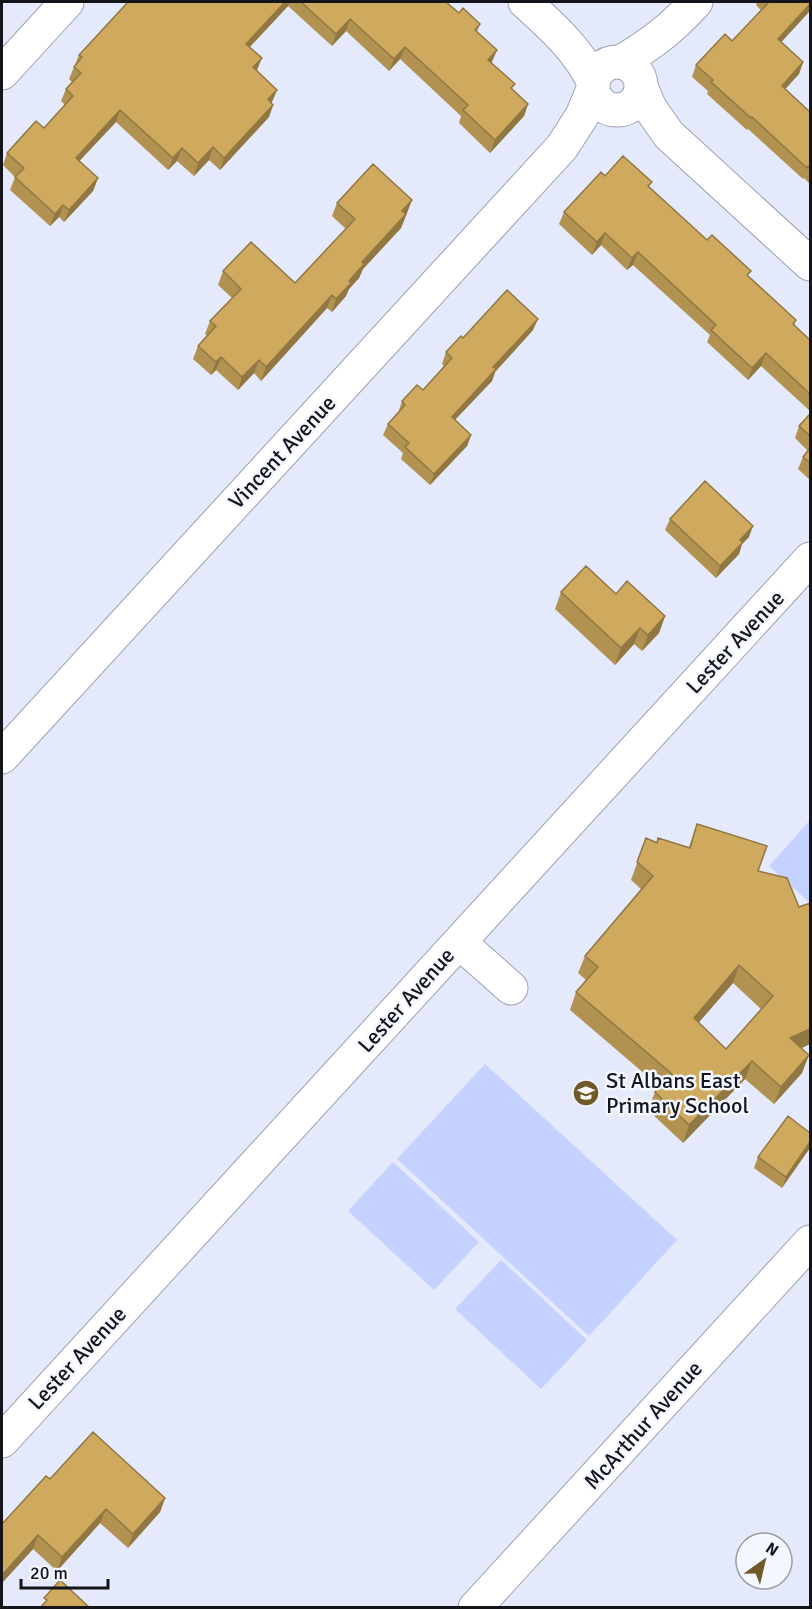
<svg xmlns="http://www.w3.org/2000/svg" width="812" height="1609" viewBox="0 0 812 1609" font-family="Signika,sans-serif">
  <style>
    .green { fill: #c5d1ff }
    .lines { fill: none; stroke-linecap: round; stroke-linejoin: round }
    .minor-casing { stroke: #9ca1b2; stroke-width: 35 }
    .minor { stroke: #fff; stroke-width: 33 }
    .wall { fill: #b29251; fill-rule: evenodd }
    .shaded-wall { fill: #917742 }
    .building { fill: #cfaa5e; stroke: #917742; stroke-width: 1.5; fill-rule: evenodd }
    .labels { text-anchor: middle; dominant-baseline: central; stroke-width: 5; stroke-linejoin: round; paint-order: stroke }
    .street-label { font-size: 22px; fill: #13151b; stroke: #f5f7fe }
    .poi-label { font-size: 22px; fill: #13151b; stroke: #f5f7fe; text-anchor: start }
  </style>
  <rect width="100%" height="100%" fill="#e4e9fc"/>
  <!-- green -->
  <path class="green" d="M810,820V903L769,866Z
    M485,1064L677,1240L589,1336L397,1159Z
    M393,1162L479,1242L434,1290L348,1211Z
    M501,1260L587,1340L541,1389L455,1309Z"/>
  <g class="lines">
    <defs>
      <path id="minor" d="M525,2C551,26 577,48 593,81
        M593 86a24 24 0 1 1 48 0a24 24 0 1 1-48 0Z
        M621,62C653,43 671,29 696,2
        M2,73L67,2
        M642,89L650,108L669,135L810,264
        M2,757L562,147L582,116L593,89
        M459,942L511,988
        M2,1441L810,559
        M475,1608L810,1242"/>
    </defs>
    <!-- minor casing -->
    <use href="#minor" class="minor-casing"/>
    <!-- minor -->
    <use href="#minor" class="minor"/>
  </g>
  <!-- wall -->
  <path class="wall" d="M128,2H446L459,13L480,24L477,32L492,62L491,63L513,90L528,104L524,116L490,153L459,123L461,116L400,59L389,71L346,31L332,46L288,6L250,47L257,71L277,90L271,103L273,105L269,117L220,170L209,160L194,176L177,161L168,170L116,122L79,161L98,178L93,191L64,222L59,217L50,226L10,190L15,177L3,165L7,153L44,128L65,105L61,101L66,89L72,82L69,79L79,55Z
    M757,2H810L781,42L803,62L799,74L785,89L810,112V184L804,178L803,179L748,129L747,130L707,94L708,91L692,77L696,65L732,41L761,10L756,5Z
    M605,176L650,188L796,320L794,325L810,340V411L761,366L748,380L707,342L710,335L633,265L627,270L601,245L592,255L559,224L564,212Z
    M412,200L401,228L363,269L359,278L349,289L346,296L332,312L327,308L261,381L254,373L238,390L216,370L211,375L193,359L198,346L208,336L205,334L210,321L232,298L218,285L223,271L295,283L346,229L332,216L337,203Z
    M533,330L495,372L492,381L455,420L471,435L467,446L430,485L401,459L403,453L383,435L388,424L398,413L402,401L423,390L444,366L442,364L446,352L463,338Z
    M810,414V480L798,469L803,457L808,451L795,438L799,426Z
    M670,519L749,537L742,544L739,554L716,578L665,530Z
    M561,592L616,594L665,616L659,633L642,651L634,644L615,665L555,609Z
    M697,824L758,871L810,1044L802,1048V1073L774,1104L745,1079L683,1143L648,1110L655,1092L660,1087L570,1010L576,992L586,980L578,973L585,956L641,889L631,880L646,838L657,842L689,847ZM733,983L761,1009L726,1049L698,1023Z
    M810,1133L782,1188L754,1168L758,1157Z
    M50,1479L165,1498L160,1512L128,1548L100,1523L57,1571L33,1549L2,1583V1524Z"/>
  <!-- shaded-wall -->
  <path class="shaded-wall" d="M285,2H290L288,6L241,56L246,44Z
    M810,4V11L774,50L778,39Z
    M350,19L346,31L332,46L336,34Z
    M405,47L400,59L389,71L394,59Z
    M497,50L492,62L483,72L488,60Z
    M262,58L257,70L249,80L253,67Z
    M803,62L799,74L778,97L782,86Z
    M277,90L272,102L263,112L268,99Z
    M528,104L524,116L490,153L495,140Z
    M273,105L269,117L220,170L224,158Z
    M120,110L116,122L71,170L76,158Z
    M213,147L209,160L194,176L198,163Z
    M182,148L177,161L168,170L173,158Z
    M98,178L93,191L64,222L69,210Z
    M412,200L401,228L363,269L359,278L349,289L346,296L332,312L336,299L362,262L402,211Z
    M63,205L59,217L50,226L55,214Z
    M605,233L601,245L592,255L597,242Z
    M638,252L633,265L627,270L632,258Z
    M332,295L327,308L261,381L266,367Z
    M538,319L533,330L495,372L492,381L447,428L452,417L493,367Z
    M766,353L761,366L748,380L752,368Z
    M221,357L216,370L211,375L216,362Z
    M259,360L254,373L238,390L242,377Z
    M471,435L467,446L430,485L434,474Z
    M753,526L749,537L742,544L739,554L716,578L720,566L740,540Z
    M665,616L659,633L642,651L648,635Z
    M640,628L634,644L615,665L621,648Z
    M739,965L733,983L687,1036L694,1018Z
    M810,1029V1044L784,1056L790,1038Z
    M809,1055L802,1073L774,1104L781,1087Z
    M752,1061L745,1079L683,1143L689,1125Z
    M810,1142V1148L782,1188L786,1177Z
    M165,1498L160,1512L128,1548L133,1534Z
    M106,1509L100,1523L57,1571L62,1557Z
    M38,1535L33,1549L2,1583V1575Z"/>
  <!-- building -->
  <path class="building" d="M128,2H285L246,44L262,58L253,67L277,90L268,99L273,105L224,158L213,147L198,163L182,148L173,158L120,110L76,158L98,178L69,210L63,205L55,214L15,177L24,168L7,153L36,121L44,128L73,96L66,89L81,73L74,67L82,57L79,55Z
    M301,2H446L459,13L463,8L480,24L475,30L497,50L488,60L515,84L511,88L528,104L495,140L463,110L468,105L405,47L394,59L350,19L336,34Z
    M768,2H810V4L778,39L803,62L782,86L810,112V168L808,166L807,168L752,117L751,118L711,82L713,80L696,65L725,34L732,41L769,2Z
    M623,156L652,182L648,186L707,240L712,235L751,271L747,275L796,320L793,324L810,340V394L766,353L752,368L711,330L716,325L638,252L632,258L605,233L597,242L564,212L601,172L605,176Z
    M373,164L412,200L402,211L406,214L362,262L364,264L349,281L351,283L336,299L332,295L266,367L259,360L242,377L221,357L216,362L198,346L216,326L210,321L241,289L223,271L251,242L295,283L355,219L337,203Z
    M507,290L538,319L493,367L496,369L452,417L471,435L434,474L405,447L409,443L388,424L405,405L402,401L417,385L423,390L452,358L446,352L461,336L463,338Z
    M810,414V436L799,426Z
    M810,448V463L803,457Z
    M705,481L753,526L740,540L743,542L720,566L670,519Z
    M586,566L616,594L627,581L665,616L648,635L640,628L621,648L561,592Z
    M697,824L767,846L758,871L787,878L799,907L810,903V1029L790,1038L809,1055L781,1087L752,1061L689,1125L655,1092L672,1074L576,992L598,967L585,956L653,876L637,862L646,838L657,843L658,838L690,848ZM739,965L773,996L726,1049L694,1018Z
    M788,1116L810,1133V1142L786,1177L758,1157Z
    M93,1432L165,1498L133,1534L106,1509L62,1557L38,1535L2,1575V1524L46,1476L50,1479Z
    M60,1580L90,1608H40L47,1600L44,1598Z"/>
  <!-- icons -->
  <defs>
    <symbol id="school-disc" viewBox="-11 -11 22 22"><circle r="9.5" fill="#705929" stroke="#f5f7fe"/><path d="M0-5L7-2L0 1L-7-2ZM-4 1L0 2.5L4 1V4Q0 6-4 4Z" fill="#fff"/></symbol>
  </defs>
  <g fill-rule="evenodd">
    <use href="#school-disc" x="571" y="1078" width="30" height="30"/>
  </g>
  <g class="labels">
    <!-- street labels -->
    <g class="street-label">
      <text transform="translate(282 452) rotate(-47)">Vincent Avenue</text>
      <text transform="translate(735 642) rotate(-47)">Lester Avenue</text>
      <text transform="translate(406 1000) rotate(-48)">Lester Avenue</text>
      <text transform="translate(77 1358) rotate(-47)">Lester Avenue</text>
      <text transform="translate(643 1425) rotate(-48)">McArthur Avenue</text>
    </g>
    <!-- poi labels -->
    <g class="poi-label">
      <text x="606" y="1080">St Albans East<tspan x="606" dy="25">Primary School</tspan></text>
    </g>
  </g>
  <!-- border -->
  <rect width="812" height="1609" fill="none" stroke="#13151b" stroke-width="6"/>
  <!-- north arrow -->
  <g transform="translate(764 1561) rotate(34)"><circle r="28" fill="#f5f7fe" stroke="#9b9da3" stroke-width="1.5"/>
  <path d="M0-4.5L10 22L0 15L-10 22Z" fill="#705929"/>
  <text y="-9" font-size="16" font-weight="bold" text-anchor="middle" fill="#13151b">N</text>
  </g>
  <!-- scale -->
  <path d="M21 1579v9h87v-9" fill="none" stroke="#13151b" stroke-width="3"/>
  <text x="30" y="1579" font-size="18" fill="#13151b" stroke="#f5f7fe" stroke-width="4.5" paint-order="stroke">20 m</text>
</svg>
